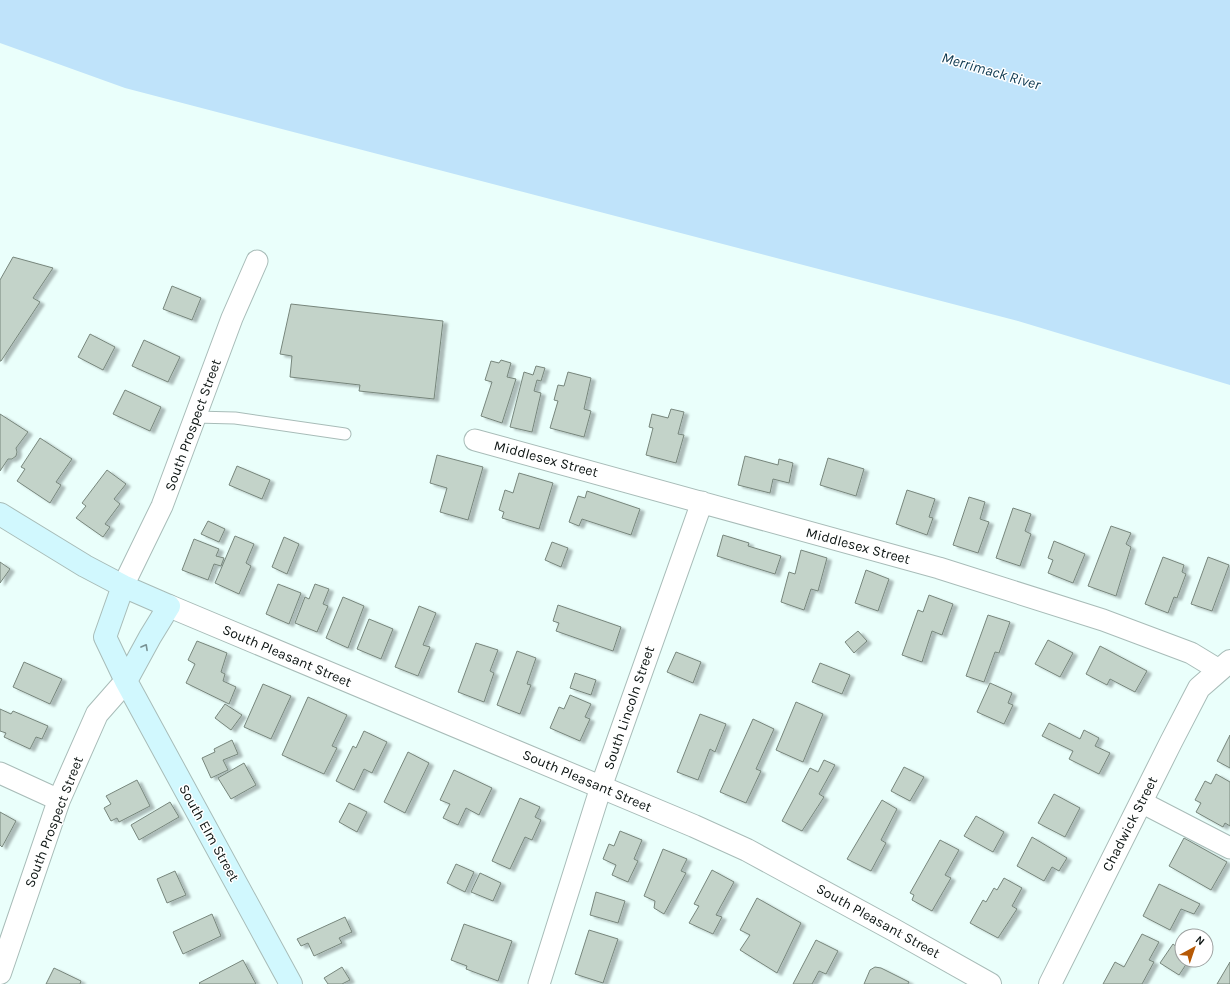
<svg xmlns="http://www.w3.org/2000/svg" width="1230" height="984" viewBox="0 0 1230 984" font-family="Karla,sans-serif">
  <style>
    .water { fill: #bfe3fa }
    .building { fill: #c3d3c9; stroke: #77867c; filter: url(#shadow) }
    .lines { fill: none; stroke-linecap: round; stroke-linejoin: round }
    .service-casing { stroke: #a8bcb8; stroke-width: 13 }
    .minor-casing { stroke: #a8bcb8; stroke-width: 23 }
    .tertiary-casing { stroke: #a8bcb8; stroke-width: 24 }
    .secondary-casing { stroke: #a8bcb8; stroke-width: 24 }
    .service { stroke: #fff; stroke-width: 11 }
    .minor { stroke: #fff; stroke-width: 21 }
    .tertiary { stroke: #fff; stroke-width: 22 }
    .secondary { stroke: #d1f8fe; stroke-width: 22 }
    .oneway { stroke: #789193 }
    .labels { text-anchor: middle; dominant-baseline: central; stroke-width: 3; stroke-linejoin: round; paint-order: stroke }
    .street-label { font-size: 14px; fill: #0b1311; stroke: #fff }
    .water-label { font-size: 15px; font-style: italic; fill: #0e3950; stroke: #fff }
  </style>
  <defs>
    <filter id="shadow"><feDropShadow dx="4.5" dy="2.5" stdDeviation="1" flood-color="#0004"/></filter>
  </defs>
  <rect width="100%" height="100%" fill="#eafffb"/>
  <!-- water -->
  <path class="water" d="M0,0H1230V385L1018,321L125,88L0,43Z"/>
  <!-- building -->
  <path class="building" d="M13,257L53,268L33,298L40,302L1,361H0V280Z
    M172,286L201,298L192,320L163,309Z
    M291,304L443,321L434,399L359,391L360,385L290,377L292,356L280,354Z
    M90,334L115,347L103,370L78,357Z
    M144,340L180,357L168,382L132,366Z
    M501,360L511,363L507,377L516,379L502,423L481,416L492,382L485,380L491,361L499,363Z
    M536,366L545,368L541,381L537,380L534,391L541,393L532,432L510,427L524,372L533,375Z
    M568,372L591,378L584,409L591,411L584,437L550,428L558,401L554,400L558,385L564,386Z
    M125,390L161,407L150,431L113,414Z
    M671,409L684,412L678,434L684,435L676,463L646,455L653,428L649,427L652,414L668,418Z
    M0,414L28,432L16,448L17,452L16,456L12,459H8L0,471Z
    M40,438L72,459L56,482L61,485L50,503L17,481L25,469L21,467Z
    M437,455L483,467L468,520L440,512L447,488L430,483Z
    M745,456L778,465L779,459L793,463L789,483L773,479L770,493L738,485Z
    M828,458L864,469L856,496L820,485Z
    M237,466L270,480L262,499L229,485Z
    M107,470L126,484L114,499L120,504L105,524L110,527L103,537L76,518L86,506L82,503Z
    M519,473L553,483L539,529L502,518L504,512L499,510L505,490L513,493Z
    M907,490L935,499L929,517L933,518L927,535L896,524Z
    M587,491L640,509L631,535L582,519L579,526L569,522L578,496L585,498Z
    M969,497L985,502L980,519L989,522L978,553L953,545Z
    M1013,508L1031,514L1025,531L1031,534L1020,566L996,558Z
    M208,521L225,529L219,542L201,534Z
    M1111,526L1131,533L1126,544L1131,547L1116,596L1088,586Z
    M723,535L749,543L748,546L781,556L775,574L717,556Z
    M235,536L254,544L246,563L251,566L239,594L215,583Z
    M284,537L299,544L287,574L272,567Z
    M194,539L219,549L216,556L224,558L221,566L214,564L208,580L182,570Z
    M1054,541L1085,554L1073,583L1048,573L1053,560L1048,558Z
    M552,542L568,548L561,567L545,560Z
    M801,550L827,558L818,591L811,589L804,610L781,602L789,572L795,574Z
    M1163,557L1184,565L1182,572L1186,574L1177,598L1174,597L1168,613L1145,604Z
    M1208,557L1229,565L1212,611L1191,604Z
    M0,562L10,569L0,583Z
    M866,570L889,579L878,611L855,603Z
    M278,584L301,593L289,624L266,614Z
    M315,584L329,589L323,604L328,606L317,632L295,623L305,597L309,599Z
    M929,595L953,604L942,635L932,631L922,662L902,655L918,610L923,612Z
    M343,597L364,606L348,648L326,638Z
    M558,605L621,627L613,651L556,631L559,623L553,621Z
    M419,606L436,613L423,645L430,647L418,676L395,667Z
    M988,615L1010,622L999,653L995,652L984,682L966,676Z
    M369,619L393,629L381,659L357,649Z
    M858,631L867,641L854,653L845,642Z
    M1048,640L1073,653L1060,677L1035,664Z
    M197,641L227,653L221,672L225,674L223,681L236,687L229,704L186,683L195,664L188,660Z
    M476,643L498,650L490,671L494,673L484,702L458,692Z
    M1100,646L1147,671L1135,692L1110,679L1107,685L1086,674Z
    M517,651L536,658L527,684L531,685L520,714L497,705Z
    M676,652L701,662L693,683L667,672Z
    M24,662L62,679L50,704L13,687Z
    M820,663L850,675L842,694L812,682Z
    M575,673L596,680L591,695L570,688Z
    M990,683L1012,693L1008,703L1013,705L1004,724L977,712Z
    M263,684L291,696L271,739L244,727Z
    M570,695L591,704L585,717L590,719L580,741L550,728L559,707L564,709Z
    M308,697L347,715L332,746L337,748L324,774L282,755Z
    M796,702L823,714L803,762L776,750Z
    M225,704L242,715L231,730L215,718Z
    M0,709L11,714L13,711L48,726L42,739L36,737L30,749L4,737L6,733L0,731Z
    M700,714L726,724L715,752L710,749L698,780L677,772Z
    M753,719L774,729L756,769L761,771L746,803L720,792Z
    M1049,723L1080,739L1084,730L1099,738L1095,746L1110,753L1099,774L1069,759L1073,751L1042,736Z
    M364,731L387,742L372,773L364,769L354,790L336,781L353,746L356,748Z
    M1230,735V768L1217,761Z
    M232,740L238,754L223,760L228,770L211,778L202,758L215,752L214,749Z
    M408,752L429,763L405,813L384,802Z
    M824,760L835,765L819,794L824,797L802,831L782,821L810,768L818,772Z
    M244,763L256,785L231,799L218,778Z
    M904,767L924,777L910,801L891,791Z
    M454,770L492,788L479,815L466,808L458,825L443,818L450,804L440,800Z
    M1216,774L1230,782V826L1225,823L1223,827L1196,812L1201,803L1195,800L1205,781L1211,784Z
    M137,780L150,806L119,822L117,818L111,821L104,808L111,804L106,796Z
    M1054,794L1080,808L1065,837L1038,823Z
    M520,798L540,807L535,817L541,820L532,840L525,837L510,869L492,861Z
    M882,800L897,809L881,840L886,843L871,871L847,859Z
    M170,802L179,817L139,840L131,825Z
    M349,803L367,812L357,832L339,822Z
    M0,812L16,821L2,847L0,845Z
    M976,816L1004,832L993,852L964,836Z
    M620,831L642,840L634,859L638,861L628,882L612,875L616,865L603,859L609,844L614,846Z
    M1032,837L1067,858L1059,871L1052,867L1044,881L1017,866Z
    M1184,838L1227,862L1211,890L1169,866Z
    M940,840L959,850L945,875L951,878L932,911L912,900L914,895L910,893Z
    M663,849L687,859L681,871L686,873L664,914L654,908L655,901L644,896Z
    M456,864L474,872L465,892L447,883Z
    M712,870L734,882L716,915L722,917L713,934L689,923L699,906L694,904Z
    M175,871L186,895L167,903L157,879Z
    M480,873L501,883L493,901L471,892Z
    M1004,878L1022,888L1012,906L1017,909L998,938L970,923L983,900L986,902L994,888L997,890Z
    M1159,884L1200,904L1194,914L1181,909L1170,930L1143,916Z
    M596,892L625,901L618,923L590,915Z
    M757,898L801,923L777,973L740,950L750,935L740,930Z
    M212,914L221,936L183,954L173,932Z
    M345,917L352,932L339,938L342,943L314,956L308,943L301,946L297,939Z
    M464,924L512,941L498,981L466,969L467,966L451,960Z
    M589,930L618,939L603,983L575,974Z
    M1142,934L1159,942L1149,960L1154,962L1142,984H1103L1115,962L1124,967Z
    M816,940L838,951L826,974L819,971L812,984H793Z
    M1173,944L1182,951V960H1189L1179,975L1160,963Z
    M243,960L256,984H200L199,983Z
    M1230,962V984H1217Z
    M342,967L350,980L342,984H328L324,978Z
    M875,967L881,968L909,982L908,984H864L870,970Z
    M54,968L81,981L80,984H46Z"/>
  <g class="lines">
    <defs>
      <path id="service" d="M195,417L235,418L345,434"/>
      <path id="minor" d="M475,440L939,568L1103,620L1191,653L1219,670
        M123,586L162,506L232,318L257,261
        M0,773L59,800
        M1141,802L1230,848
        M539,984L601,787L702,502"/>
      <path id="tertiary" d="M169,606L694,826L747,850L894,930L990,984
        M0,973L59,800L97,714L126,681
        M1050,984L1171,742L1199,688L1230,661"/>
      <path id="secondary" d="M0,514L85,566L123,586L169,606L150,637L126,681
        M123,586L105,637L126,681L291,984"/>
    </defs>
    <!-- service casing -->
    <use href="#service" class="service-casing"/>
    <!-- minor casing -->
    <use href="#minor" class="minor-casing"/>
    <!-- tertiary casing -->
    <use href="#tertiary" class="tertiary-casing"/>
    <!-- secondary casing -->
    <use href="#secondary" class="secondary-casing"/>
    <!-- service -->
    <use href="#service" class="service"/>
    <!-- minor -->
    <use href="#minor" class="minor"/>
    <!-- tertiary -->
    <use href="#tertiary" class="tertiary"/>
    <!-- secondary -->
    <use href="#secondary" class="secondary"/>
  </g>
  <!-- one-way arrows -->
  <defs><path id="oneway-chevron" d="M-2-3.5L2.5 0L-2 3.5" fill="none" stroke-width="1.6" stroke-linecap="round" stroke-linejoin="round"/></defs>
  <use class="oneway" href="#oneway-chevron" transform="translate(145 647) rotate(-61)"/>
  <g class="labels">
    <!-- street labels -->
    <g class="street-label">
      <text transform="translate(193 425) rotate(-70)">South Prospect Street</text>
      <text transform="translate(546 459) rotate(15)">Middlesex Street</text>
      <text transform="translate(858 546) rotate(15)">Middlesex Street</text>
      <text transform="translate(287 656) rotate(23)">South Pleasant Street</text>
      <text transform="translate(629 708) rotate(-71)">South Lincoln Street</text>
      <text transform="translate(587 781) rotate(23)">South Pleasant Street</text>
      <text transform="translate(54 822) rotate(-69)">South Prospect Street</text>
      <text transform="translate(1130 824) rotate(-63)">Chadwick Street</text>
      <text transform="translate(209 833) rotate(61)">South Elm Street</text>
      <text transform="translate(878 921) rotate(29)">South Pleasant Street</text>
    </g>
    <!-- water labels -->
    <g class="water-label">
      <text transform="translate(991 71) rotate(16)">Merrimack River</text>
    </g>
  </g>
  <!-- north arrow -->
  <g transform="translate(1194 948) rotate(40)"><circle r="19" fill="#ffffff" stroke="#9da1a0"/>
  <path d="M0-3L7 15L0 10L-7 15Z" fill="#b65905"/>
  <text y="-6" font-size="11" font-weight="bold" text-anchor="middle" fill="#0b1311">N</text>
  </g>
</svg>
